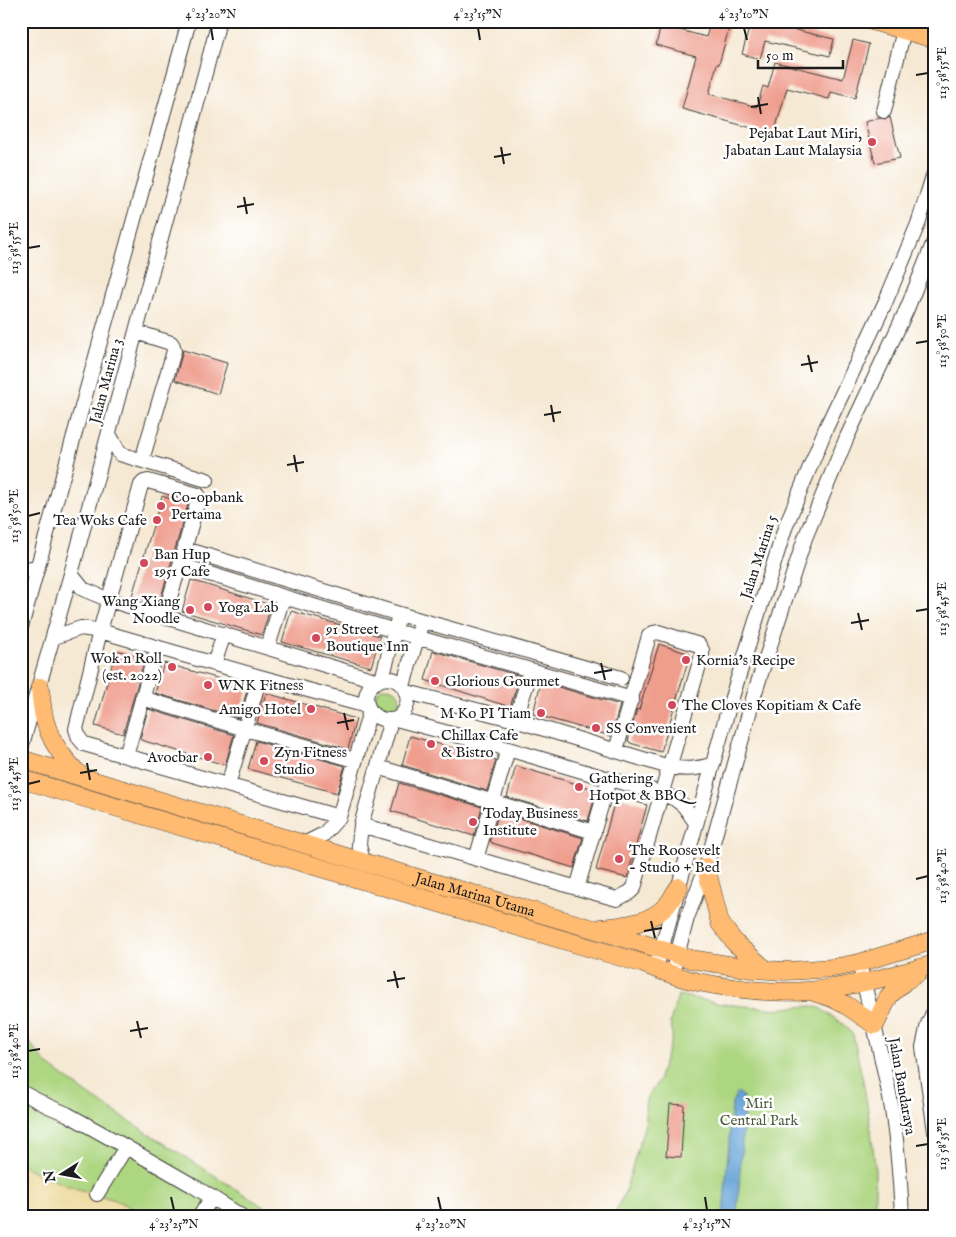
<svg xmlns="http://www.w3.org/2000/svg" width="956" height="1237" viewBox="0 0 956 1237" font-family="'IM FELL English',serif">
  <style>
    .green { fill: #add681; stroke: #64794e }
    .sand { fill: #eeda9e; stroke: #857b5d }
    .water { fill: #66a3d7; stroke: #41607a }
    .building { fill: #ef9d8d }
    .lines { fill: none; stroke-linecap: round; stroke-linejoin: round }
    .minor-casing { stroke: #3d3b38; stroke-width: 16 }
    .major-casing { stroke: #3d3b38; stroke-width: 19 }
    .minor { stroke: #fff; stroke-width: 14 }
    .major { stroke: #ffbb71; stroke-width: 18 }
    .ticks { fill: none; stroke: #1c1c1c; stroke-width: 2 }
    .poi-dot { fill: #d1495b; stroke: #fff; stroke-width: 2 }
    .labels { text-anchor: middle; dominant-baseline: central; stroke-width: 5; stroke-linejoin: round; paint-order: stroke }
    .poi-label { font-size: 15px; fill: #1c1c1c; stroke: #fff; text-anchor: start }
    .street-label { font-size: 15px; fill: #1c1c1c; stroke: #fff }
    .park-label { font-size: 15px; fill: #4f5d3f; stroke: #fff }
    .neatline { fill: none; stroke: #1c1c1c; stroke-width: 2 }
    .ticks-label { font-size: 12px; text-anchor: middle; fill: #1c1c1c }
  </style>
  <rect width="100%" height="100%" fill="#fff"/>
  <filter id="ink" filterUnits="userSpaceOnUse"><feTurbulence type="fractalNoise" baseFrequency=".02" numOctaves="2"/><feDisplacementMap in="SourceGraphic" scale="10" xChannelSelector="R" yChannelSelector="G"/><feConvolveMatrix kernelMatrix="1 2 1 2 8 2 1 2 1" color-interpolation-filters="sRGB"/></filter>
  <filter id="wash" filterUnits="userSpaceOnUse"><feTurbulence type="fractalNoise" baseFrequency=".0096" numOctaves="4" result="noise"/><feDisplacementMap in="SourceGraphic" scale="20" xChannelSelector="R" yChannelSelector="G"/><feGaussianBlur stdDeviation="1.12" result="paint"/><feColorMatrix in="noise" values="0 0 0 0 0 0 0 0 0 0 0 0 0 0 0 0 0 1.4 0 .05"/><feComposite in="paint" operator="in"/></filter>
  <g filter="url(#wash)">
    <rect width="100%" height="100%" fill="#f6e9d4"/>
    <!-- green -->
    <path class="green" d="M374 700a13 13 0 1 1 26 0a13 13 0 1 1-26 0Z
      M678,995L722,1004L779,1009L792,1007L813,1006L820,1008L844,1025L853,1035L864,1086L871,1130L875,1165V1216H613L625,1192L646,1120L645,1106L650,1092L660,1079L659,1077L672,1039V1031L670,1022Z
      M21,1032L47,1064L93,1098L278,1216H147L115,1200L68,1186L37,1173L21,1164Z"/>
    <!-- sand -->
    <path class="sand" d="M21,1164L37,1173L68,1186L115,1200L147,1216H21Z"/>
    <!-- water -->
    <path class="water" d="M739,1093C745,1097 744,1105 744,1112L737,1216H723L732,1103L736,1094Z"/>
    <g id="blocks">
      <!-- building -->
      <path class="building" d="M662,21H679L676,29L706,37L711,21H731L719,64H717L709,94L757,107L763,86L768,88L775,62L843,79L853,40L869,44L855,98L831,92L829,99L787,88L774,134L682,109L696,56L656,45Z
        M751,21H771L770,24L834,39L830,56L765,41L760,59L742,54Z
        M890,117L900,158L875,163L865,122L880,118L886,119Z
        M183,350L227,363L218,394L175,380Z
        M162,496L188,505L159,604L132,596Z
        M191,580L271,605L262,635L182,611Z
        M291,611L380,636L371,667L282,642Z
        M659,644L690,654L661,752L630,743V742L628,741L637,709L639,710Z
        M116,650L145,658L123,734L95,726Z
        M433,651L520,676L510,707L425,680Z
        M164,663L248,687L239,718L155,693Z
        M541,682L620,705L611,736L533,714Z
        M266,693L356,719L348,749L257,723Z
        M148,709L234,735L225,765L141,740L140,739Z
        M410,736L496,760L487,791L402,765Z
        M256,741L345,766L337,793L248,769Z
        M516,766L597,790L588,821L507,797Z
        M399,783L482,807L474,836L391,811Z
        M616,796L647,805L627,878L596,870Z
        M499,812L583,838L574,868L492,843V842L490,841Z
        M670,1104L684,1105L681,1157L666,1156Z"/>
    </g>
  </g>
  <g filter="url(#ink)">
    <use href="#blocks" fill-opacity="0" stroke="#3d3b38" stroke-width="1"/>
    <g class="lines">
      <defs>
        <path id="minor" d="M884,111L904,30
          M136,332L171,343L173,346L174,351L142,460
          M109,434L120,454L207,480
          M195,552L399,614L621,678
          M180,565L395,631L632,699
          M21,570L38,567
          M71,574L83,589L109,600L378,681
          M164,616L180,565L198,500V495L148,481L144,482L141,485L100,631L76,729L79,738L84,744L339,817
          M21,627L189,21
          M54,637L81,628L100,631L260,677L367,706
          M268,647L283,597
          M214,664L224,634
          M382,679L397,622
          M403,686L420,628
          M407,692L515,720L669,767C687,770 695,769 712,765
          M142,698L245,729L355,760
          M396,719C421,704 401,668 377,681C355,693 369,726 396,719L508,749L609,779L661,793L675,799L684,806L696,823
          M515,720L531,671
          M21,748L71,574L219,21
          M126,756L157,647
          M378,767L594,832
          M228,785L260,677
          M361,825L577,888L617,899L630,892L634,888L702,655V650L699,645L658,632L653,633L649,636L616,750
          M304,844L324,834L339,817L370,711
          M476,859L508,749
          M363,862L359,844L361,825L391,720
          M577,888L609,779
          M859,963C870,1008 881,1052 890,1098C897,1137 900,1176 902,1216
          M656,968L728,710L785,528L826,428L885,303L918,224L935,170
          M672,974L687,918L706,867L755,692L805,538L847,437L907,309L935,239
          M935,1009L928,1024L923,1047L935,1131
          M21,1092L48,1106L67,1114L126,1147L192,1185L241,1216
          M97,1194L126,1147
          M200,1216L212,1197"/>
        <g id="major">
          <path d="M872,21L935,39"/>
          <path d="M40,687C41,698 42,710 45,721C51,743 65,761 81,776"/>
          <path id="s1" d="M21,759L304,844L363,862L635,941L690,959L753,969L785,971L805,970L833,968L859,963L935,940"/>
          <path d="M21,779L641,963C659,970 679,978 698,982C734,989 772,994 808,991C851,987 893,976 935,964"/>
          <path d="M706,867L720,923L735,943L765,969"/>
          <path d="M601,928C625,926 652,923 668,904C672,899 675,892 679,887"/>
          <path d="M813,992L832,998L846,1005L875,1025L889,996L905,981L918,973"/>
        </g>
      </defs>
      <!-- minor casing -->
      <use href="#minor" class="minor-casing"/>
      <!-- major casing -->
      <use href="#major" class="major-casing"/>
      <!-- minor -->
      <use href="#minor" class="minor"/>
      <!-- major -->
      <use href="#major" class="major"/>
    </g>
  </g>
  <!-- ticks -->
  <path class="ticks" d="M211,28L213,40M478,28L480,40M744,28L747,40M916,75L928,73M758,97L761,114M751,107L768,104M501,147L504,164M494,157L511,154M244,197L247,214M237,207L254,204M28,248L40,246M916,343L928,341M808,355L812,372M801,365L818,362M551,405L554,422M544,415L561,412M294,455L297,472M287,465L304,462M28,516L40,513M916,611L928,609M858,613L862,630M851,623L869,620M601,663L605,680M594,673L612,670M344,713L348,730M337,723L354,720M87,763L90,780M80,773L97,770M28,784L40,781M916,879L928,876M651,921L655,938M644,931L662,928M394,971L398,988M387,981L405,978M137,1021L141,1038M130,1031L148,1028M28,1051L40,1049M916,1146L928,1144M171,1197L174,1210M438,1197L441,1210M705,1197L707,1210"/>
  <!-- markers -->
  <g class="poi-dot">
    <circle cx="872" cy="142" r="5"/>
    <circle cx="161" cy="506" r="5"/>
    <circle cx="157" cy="520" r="5"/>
    <circle cx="144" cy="563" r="5"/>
    <circle cx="208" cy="607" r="5"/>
    <circle cx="190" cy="610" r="5"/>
    <circle cx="316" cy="638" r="5"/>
    <circle cx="686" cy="660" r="5"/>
    <circle cx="172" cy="667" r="5"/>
    <circle cx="435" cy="681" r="5"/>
    <circle cx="208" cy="685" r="5"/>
    <circle cx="672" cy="705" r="5"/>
    <circle cx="311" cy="709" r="5"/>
    <circle cx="541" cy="713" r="5"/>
    <circle cx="596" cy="728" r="5"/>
    <circle cx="431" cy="744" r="5"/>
    <circle cx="208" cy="757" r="5"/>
    <circle cx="264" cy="761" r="5"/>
    <circle cx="579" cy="787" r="5"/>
    <circle cx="473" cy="822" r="5"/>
    <circle cx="619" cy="859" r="5"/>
  </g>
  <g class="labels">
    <!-- poi labels -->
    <g class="poi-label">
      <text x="862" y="133" text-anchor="end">Pejabat Laut Miri,<tspan x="862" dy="17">Jabatan Laut Malaysia</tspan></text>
      <text x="171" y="497">Co-opbank<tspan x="171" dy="17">Pertama</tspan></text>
      <text x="147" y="520" text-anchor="end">Tea Woks Cafe</text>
      <text x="154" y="554">Ban Hup<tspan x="154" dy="17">1951 Cafe</tspan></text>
      <text x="180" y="601" text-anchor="end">Wang Xiang<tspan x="180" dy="17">Noodle</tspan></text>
      <text x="218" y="607">Yoga Lab</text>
      <text x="326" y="629">91 Street<tspan x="326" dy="17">Boutique Inn</tspan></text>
      <text x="162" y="658" text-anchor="end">Wok n Roll<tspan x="162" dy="17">(est. 2022)</tspan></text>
      <text x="696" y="660">Kornia's Recipe</text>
      <text x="445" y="681">Glorious Gourmet</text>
      <text x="218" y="685">WNK Fitness</text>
      <text x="682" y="705">The Cloves Kopitiam &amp; Cafe</text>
      <text x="301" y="709" text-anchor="end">Amigo Hotel</text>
      <text x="531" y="713" text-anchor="end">M Ko PI Tiam</text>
      <text x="606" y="728">SS Convenient</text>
      <text x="441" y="735">Chillax Cafe<tspan x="441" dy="17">&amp; Bistro</tspan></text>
      <text x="274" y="752">Zyn Fitness<tspan x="274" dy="17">Studio</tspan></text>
      <text x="198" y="757" text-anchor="end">Avocbar</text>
      <text x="589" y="778">Gathering<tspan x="589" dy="17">Hotpot &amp; BBQ</tspan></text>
      <text x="483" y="813">Today Business<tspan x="483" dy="17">Institute</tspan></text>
      <text x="629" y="850">The Roosevelt<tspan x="629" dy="17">- Studio + Bed</tspan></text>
    </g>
    <!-- street labels -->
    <g class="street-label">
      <text transform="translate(106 381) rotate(-75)">Jalan Marina 3</text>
      <text transform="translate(759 557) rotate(-72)">Jalan Marina 5</text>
      <text stroke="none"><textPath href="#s1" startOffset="474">Jalan Marina Utama</textPath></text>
      <text transform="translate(902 1086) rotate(80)">Jalan Bandaraya</text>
    </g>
    <!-- park labels -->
    <g class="park-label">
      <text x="759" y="1103">Miri<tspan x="759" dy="17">Central Park</tspan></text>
    </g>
  </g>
  <!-- margin -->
  <rect width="956" height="1237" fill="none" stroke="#fff" stroke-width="55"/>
  <!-- north arrow -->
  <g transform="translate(62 1174) rotate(259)" stroke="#ffffff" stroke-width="4" paint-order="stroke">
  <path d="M0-4L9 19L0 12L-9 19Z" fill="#1c1c1c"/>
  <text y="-8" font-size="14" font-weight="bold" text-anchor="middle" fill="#1c1c1c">N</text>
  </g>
  <!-- scale -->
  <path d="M758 60v8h85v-8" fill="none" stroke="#1c1c1c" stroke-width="2.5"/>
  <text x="766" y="60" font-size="15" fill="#1c1c1c" stroke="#ffffff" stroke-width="4" paint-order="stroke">50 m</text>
  <rect x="28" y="28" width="900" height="1182" class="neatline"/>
  <g class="ticks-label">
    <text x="211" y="18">4°23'20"N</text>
    <text x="478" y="18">4°23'15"N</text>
    <text x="744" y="18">4°23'10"N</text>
    <text transform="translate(942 73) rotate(-90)" y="4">113°58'55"E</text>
    <text transform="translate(14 248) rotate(-90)" y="4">113°58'55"E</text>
    <text transform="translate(942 341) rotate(-90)" y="4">113°58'50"E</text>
    <text transform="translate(14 516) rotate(-90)" y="4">113°58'50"E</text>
    <text transform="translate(942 609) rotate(-90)" y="4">113°58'45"E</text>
    <text transform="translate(14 784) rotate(-90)" y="4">113°58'45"E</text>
    <text transform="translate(942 876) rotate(-90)" y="4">113°58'40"E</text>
    <text transform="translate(14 1051) rotate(-90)" y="4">113°58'40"E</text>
    <text transform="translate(942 1144) rotate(-90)" y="4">113°58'35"E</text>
    <text x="174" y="1228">4°23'25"N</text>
    <text x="441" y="1228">4°23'20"N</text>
    <text x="707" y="1228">4°23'15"N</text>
  </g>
</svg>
